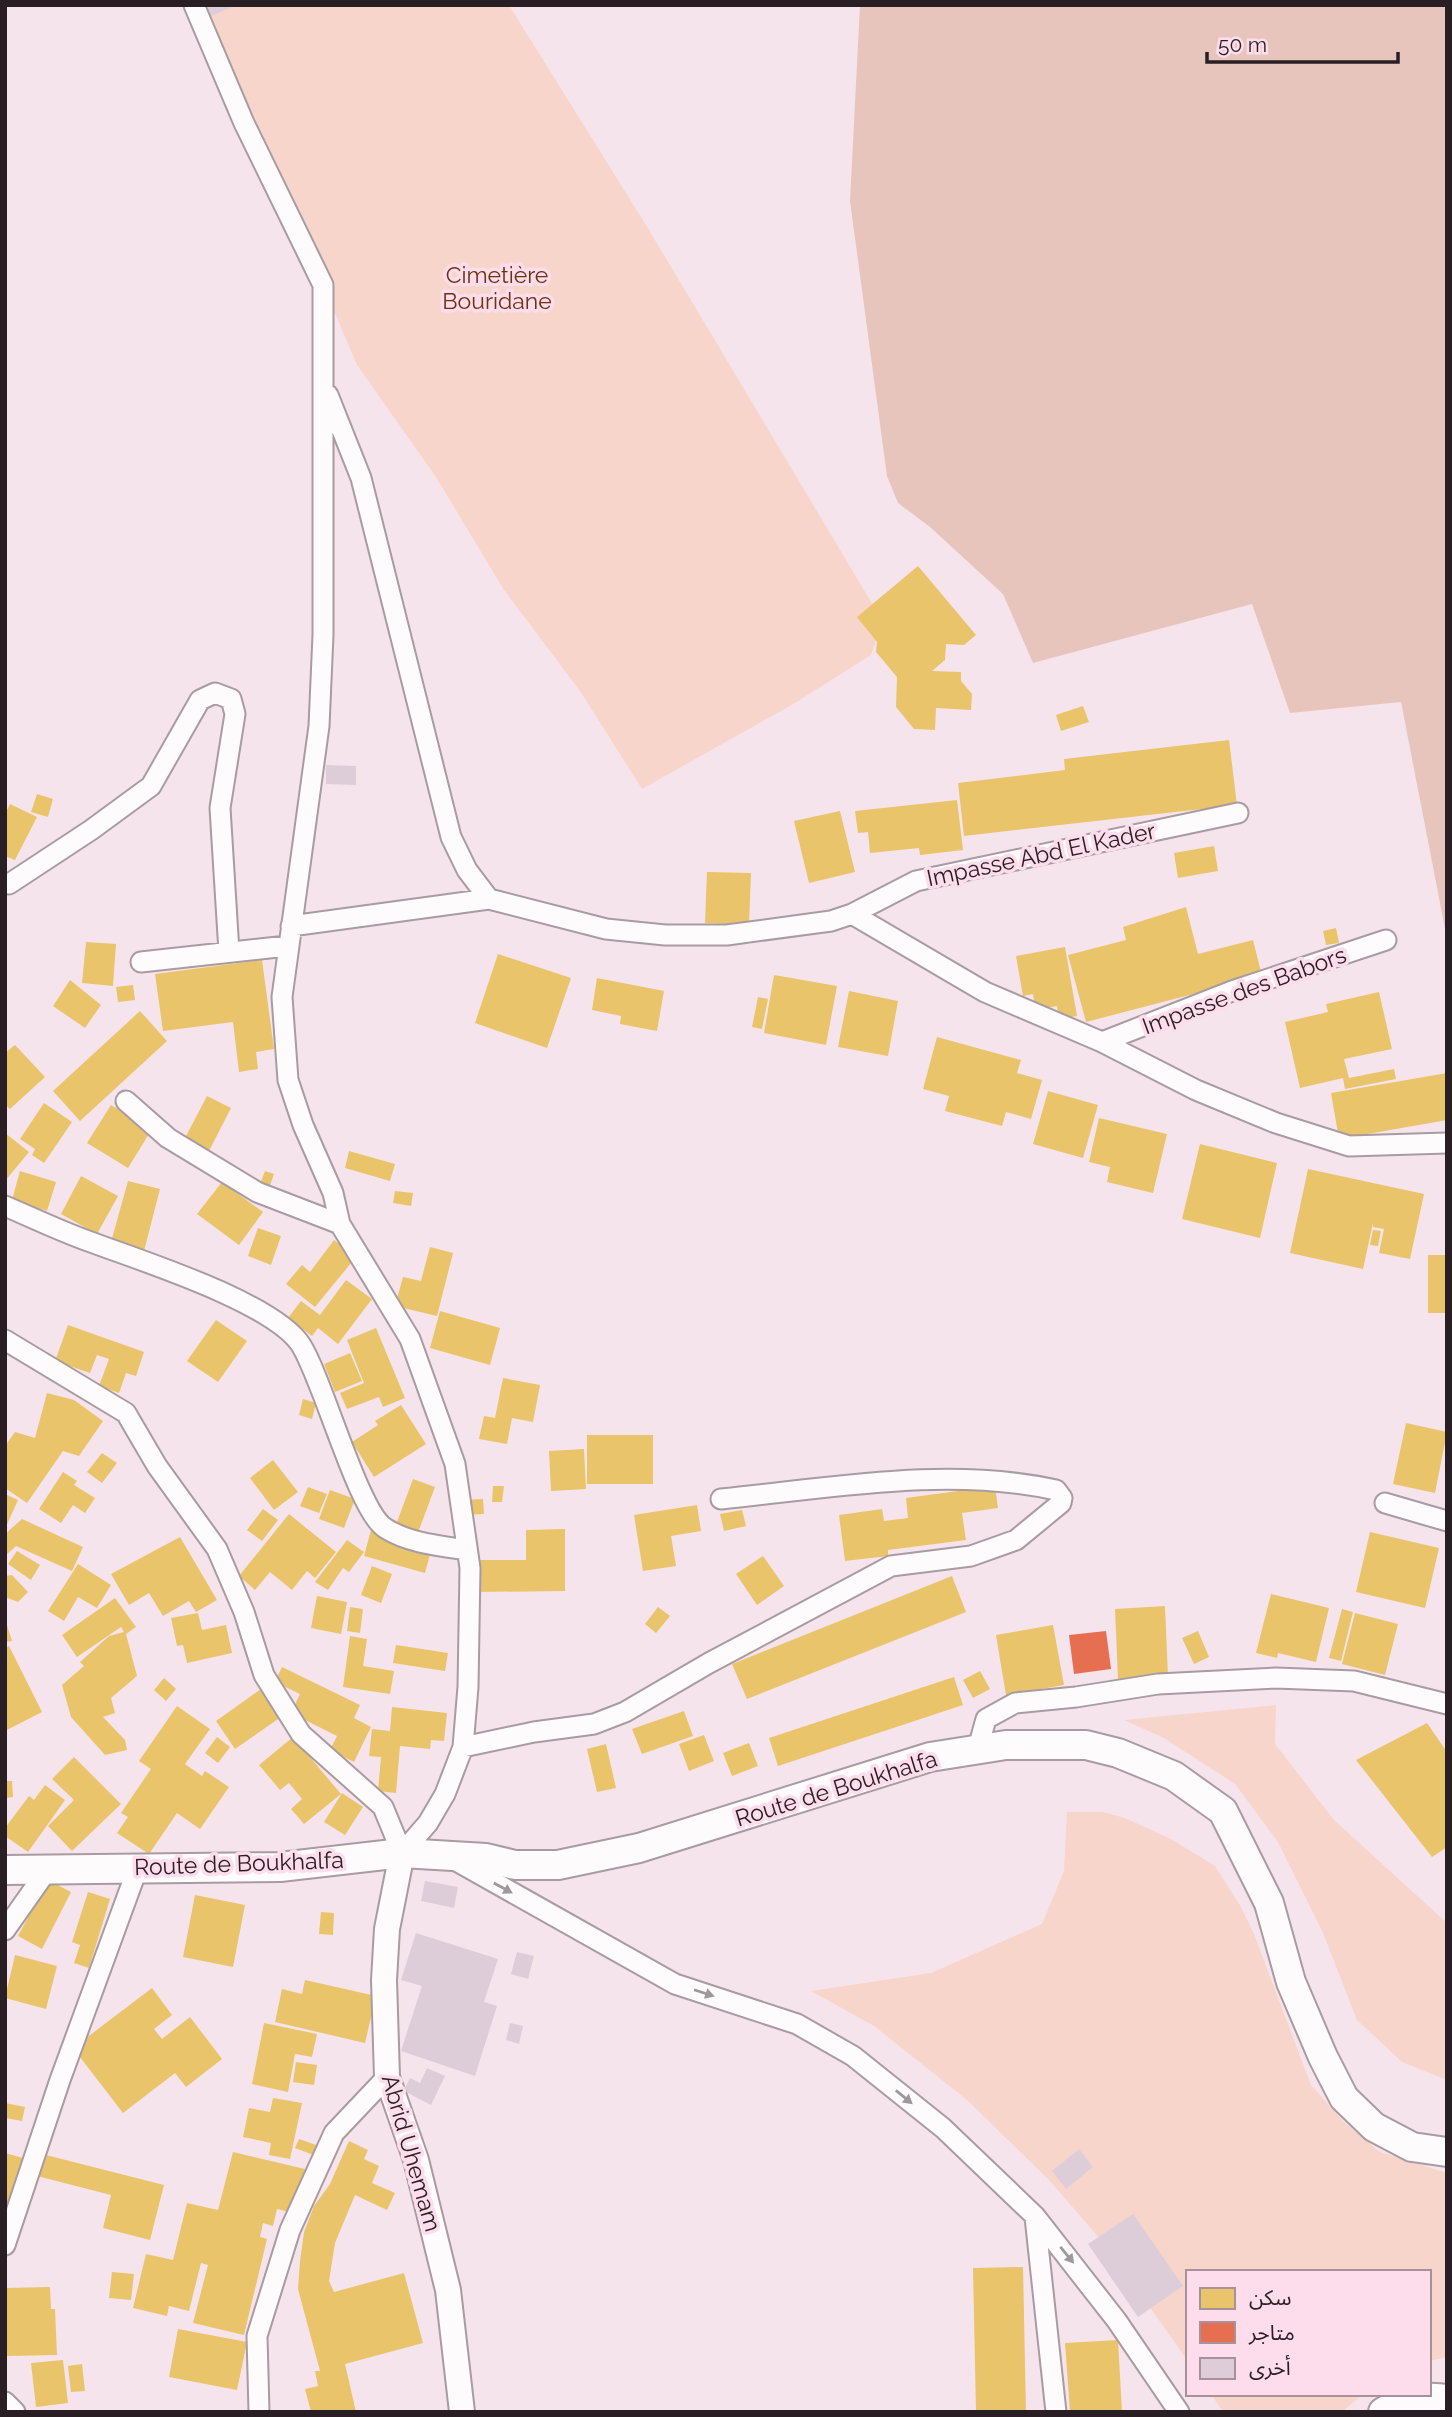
<svg xmlns="http://www.w3.org/2000/svg" width="1452" height="2417" viewBox="0 0 1452 2417" font-family="Raleway,'Noto Sans Arabic',sans-serif">
  <style>
    .green { fill: #f8d5cb }
    .forest { fill: #e8c5bc }
    .homes { fill: #e9c46a }
    .shops { fill: #e76f51 }
    .building { fill: #dccdd9 }
    .lines { fill: none; stroke-linecap: round; stroke-linejoin: round }
    .minor-casing { stroke: #a89ba1; stroke-width: 23 }
    .tertiary-casing { stroke: #a89ba1; stroke-width: 28 }
    .secondary-casing { stroke: #a89ba1; stroke-width: 32 }
    .minor { stroke: #fefbfc; stroke-width: 19 }
    .tertiary { stroke: #fefbfc; stroke-width: 24 }
    .secondary { stroke: #fefbfc; stroke-width: 28 }
    .oneway { fill: #9e989a }
    .labels { text-anchor: middle; dominant-baseline: central; stroke-width: 7; stroke-linejoin: round; paint-order: stroke }
    .park-label { font-size: 23px; fill: #6e3210; stroke: #fdddeb }
    .street-label { font-size: 23px; fill: #291e23; stroke: #fdddeb }
  </style>
  <rect width="100%" height="100%" fill="#f6e4ec"/>
  <!-- green -->
  <path class="green" d="M194,5H509L649,230L876,610L879,632L871,655L795,703L642,789L580,691L504,590L436,477L357,365L323,285Z
    M1276,1705L1275,1744L1334,1820L1447,1923V2080L1402,2062L1357,2020L1323,1933L1278,1842L1235,1784L1164,1738L1124,1720Z
    M1067,1812H1103L1125,1818L1171,1839L1215,1866L1241,1907L1254,1934L1311,2085L1345,2123L1380,2152L1447,2173V2357L1429,2361V2272H1188V2361L1107,2247L1049,2180L967,2100L874,2026L811,1991L931,1973L1042,1924L1064,1871Z
    M1211,2394H1363L1342,2412H1223Z"/>
  <!-- forest -->
  <path class="forest" d="M860,5H1447V939L1401,702L1290,713L1252,604L1033,663L1003,594L930,527L898,503L887,476L850,201Z"/>
  <!-- homes -->
  <path class="homes" d="M918,566L976,635L964,645L946,644L945,660L932,671L961,672V681L972,694L971,710L936,708L935,730L914,729L896,707L897,677L876,652L877,642L857,617Z
    M1083,706L1089,722L1061,731L1056,715Z
    M1229,740L1237,805L964,836L958,783L1065,770L1064,759Z
    M37,794L53,799L48,817L31,812Z
    M957,800L963,850L920,855L919,848L870,853L868,832L858,833L855,811Z
    M10,804L37,817L15,860L5,856V814Z
    M840,811L855,872L809,883L794,821Z
    M1214,846L1218,871L1178,878L1174,853Z
    M707,872L751,873L749,925L705,923Z
    M1186,907L1198,954L1253,940L1262,976L1086,1022L1068,955L1126,940L1123,927Z
    M1336,928L1339,943L1326,945L1323,931Z
    M86,942L116,944L113,986L82,983Z
    M1065,947L1077,1016L1059,1019L1057,1006L1035,1010L1033,994L1023,996L1016,956Z
    M498,954L571,978L547,1048L475,1023Z
    M262,960L274,1049L256,1052L258,1069L239,1072L233,1022L163,1031L155,974Z
    M774,975L837,986L826,1045L764,1033Z
    M597,978L664,991L657,1031L620,1024L621,1016L592,1010Z
    M70,980L101,1005L85,1028L53,1006Z
    M133,985L135,1000L118,1002L116,987Z
    M849,991L898,1001L888,1056L838,1047Z
    M1379,992L1392,1049L1344,1059L1349,1078L1394,1069L1396,1079L1345,1089L1343,1078L1300,1088L1285,1022L1328,1012L1326,1004Z
    M758,997L768,999L762,1029L752,1027Z
    M140,1011L167,1041L80,1121L53,1091Z
    M937,1037L1021,1060L1017,1073L1042,1080L1031,1119L1006,1112L1002,1126L945,1111L949,1096L923,1089Z
    M15,1045L45,1077L10,1109L5,1104V1053Z
    M1447,1073V1120L1339,1139L1331,1093Z
    M1048,1091L1098,1105L1083,1158L1033,1144Z
    M207,1096L231,1108L209,1151L185,1138Z
    M44,1103L72,1122L44,1163L32,1155L35,1149L20,1139Z
    M111,1105L152,1129L128,1168L87,1143Z
    M1099,1118L1167,1134L1153,1193L1107,1182L1110,1167L1089,1162Z
    M5,1133L29,1152L5,1181Z
    M1200,1144L1277,1163L1260,1238L1182,1219Z
    M349,1151L395,1164L390,1181L345,1168Z
    M1308,1169L1424,1194L1410,1259L1379,1253L1384,1229L1373,1227V1223L1363,1269L1290,1253Z
    M20,1171L56,1182L47,1211L12,1200Z
    M265,1171L274,1174L269,1188L260,1184Z
    M81,1176L118,1196L97,1234L61,1214Z
    M128,1181L160,1189L144,1251L111,1242Z
    M222,1182L263,1212L239,1245L197,1214Z
    M395,1191L413,1193L411,1206L393,1203Z
    M258,1228L281,1236L271,1265L248,1256Z
    M1373,1230L1381,1231L1378,1246L1370,1245Z
    M334,1240L356,1257L315,1307L286,1284L302,1265L310,1272Z
    M430,1247L453,1253L437,1316L395,1306L403,1277L421,1281Z
    M1428,1255H1447V1313H1428Z
    M346,1280L372,1299L338,1344L318,1328L312,1336L288,1318L301,1301L320,1315Z
    M440,1311L500,1328L490,1365L430,1348Z
    M216,1320L247,1341L218,1382L187,1361Z
    M68,1325L144,1352L136,1376L126,1373L119,1393L99,1386L109,1359L97,1355L90,1373L55,1361Z
    M376,1328L405,1398L383,1407L379,1397L347,1409L340,1393L364,1383L347,1340Z
    M350,1353L362,1381L335,1392L324,1364Z
    M503,1378L540,1385L533,1422L512,1418L507,1444L479,1439L484,1416L495,1418Z
    M47,1393L74,1400L103,1421L79,1456L63,1451L27,1503L5,1488V1446L15,1432L35,1438Z
    M303,1399L316,1403L312,1419L299,1415Z
    M401,1405L426,1444L374,1477L352,1442L378,1425L375,1421Z
    M1406,1423L1447,1432L1435,1493L1393,1484Z
    M587,1435H653V1484H587Z
    M584,1449L586,1489L551,1491L549,1451Z
    M102,1453L117,1463L102,1483L87,1472Z
    M273,1460L298,1492L274,1510L250,1478Z
    M63,1472L77,1481L74,1485L95,1498L85,1513L73,1505L61,1523L39,1509Z
    M413,1479L435,1487L416,1538L394,1530Z
    M493,1486H504L502,1502H492Z
    M995,1486L998,1508L962,1513L966,1540L888,1550V1556L845,1561L839,1515L882,1509L884,1521L908,1518L906,1498Z
    M308,1487L327,1494L319,1513L300,1506Z
    M330,1490L355,1499L344,1528L319,1519Z
    M5,1494L18,1500L5,1529Z
    M483,1499L484,1514L463,1515L462,1500Z
    M697,1505L701,1531L671,1536L676,1566L643,1571L634,1515Z
    M263,1509L278,1520L262,1541L247,1530Z
    M742,1510L746,1526L724,1531L720,1514Z
    M289,1514L336,1552L315,1578L307,1571L292,1590L270,1572L255,1590L239,1576Z
    M22,1519L83,1547L72,1571L16,1546L5,1556V1534Z
    M565,1529V1591L474,1592V1560H526V1530Z
    M371,1530L432,1547L425,1573L364,1556Z
    M1370,1532L1439,1548L1425,1608L1356,1592Z
    M180,1537L217,1600L196,1612L189,1601L163,1616L149,1593L129,1605L111,1574Z
    M347,1540L364,1552L349,1572L343,1568L328,1590L315,1582Z
    M17,1551L40,1565L31,1580L8,1564Z
    M763,1556L784,1586L757,1605L736,1574Z
    M78,1564L111,1585L97,1608L78,1597L64,1621L48,1611Z
    M372,1566L392,1574L381,1603L361,1595Z
    M12,1575L28,1592L18,1602L5,1597V1576Z
    M952,1576L966,1612L747,1699L732,1664Z
    M1271,1594L1329,1608L1316,1662L1278,1653L1277,1658L1256,1653Z
    M317,1596L347,1602L341,1634L311,1628Z
    M115,1598L136,1627L126,1634L137,1676L111,1698L115,1713L103,1717L125,1740L127,1750L105,1755L71,1717L62,1685L84,1666L80,1662L109,1636L124,1632L121,1627L77,1657L62,1635Z
    M1165,1606L1168,1677L1118,1679L1115,1609Z
    M350,1607L363,1609L360,1633L347,1631Z
    M658,1607L670,1616L656,1633L645,1624Z
    M1342,1609L1353,1612L1341,1661L1329,1658Z
    M198,1613L202,1630L226,1625L232,1653L187,1663L183,1645L177,1646L171,1618Z
    M1355,1613L1398,1624L1385,1675L1342,1664Z
    M5,1619L12,1641L5,1642Z
    M1053,1625L1064,1685L1029,1691L1030,1697L1007,1701L996,1635Z
    M1198,1631L1209,1657L1194,1664L1182,1638Z
    M350,1636L367,1639L363,1666L394,1671L390,1694L343,1687Z
    M396,1645L448,1653L445,1671L393,1663Z
    M9,1646L42,1712L5,1731V1648Z
    M282,1667L360,1705L354,1718L371,1727L354,1762L330,1750L337,1736L291,1713L300,1694L275,1682Z
    M980,1671L990,1689L973,1698L963,1680Z
    M954,1677L963,1705L778,1766L769,1738Z
    M164,1678L176,1689L166,1701L154,1690Z
    M261,1689L281,1717L235,1749L216,1721Z
    M177,1706L210,1729L185,1764L202,1776L205,1771L229,1787L200,1829L177,1813L149,1854L117,1833L128,1817L121,1813L151,1769L139,1761Z
    M392,1707L447,1713L444,1741L431,1740L430,1749L400,1746L396,1793L378,1791L381,1757L369,1756L372,1729L390,1731Z
    M684,1711L693,1736L642,1754L632,1729Z
    M1427,1723L1447,1752V1847L1432,1857L1356,1760Z
    M704,1735L714,1761L689,1771L679,1744Z
    M217,1737L230,1747L218,1763L205,1753Z
    M293,1737L341,1794L304,1824L291,1809L302,1799L289,1783L280,1790L259,1765Z
    M749,1743L758,1766L732,1776L723,1753Z
    M606,1744L616,1788L597,1792L587,1749Z
    M74,1757L121,1804L72,1851L48,1826L74,1800L52,1779Z
    M5,1781H12L13,1797L5,1798Z
    M45,1785L65,1800L28,1852L5,1836V1828L29,1796L34,1800Z
    M342,1793L363,1807L345,1835L324,1822Z
    M48,1880L71,1892L42,1949L18,1936Z
    M88,1892L110,1899L89,1968L74,1963L80,1945L72,1942Z
    M195,1895L245,1905L233,1967L183,1957Z
    M321,1912L334,1913L333,1935L319,1934Z
    M15,1955L57,1966L46,2009L5,1998Z
    M305,1980L376,1996L365,2043L275,2022L282,1989L302,1994Z
    M152,1988L172,2015L154,2029L162,2039L190,2017L222,2059L186,2087L175,2073L123,2113L73,2048Z
    M264,2023L317,2034L312,2057L295,2054L288,2092L252,2084Z
    M296,2062L317,2065L314,2085L293,2082Z
    M273,2098L302,2103L290,2159L269,2155L271,2143L243,2137L249,2108L270,2112Z
    M5,2103L25,2107L22,2121L5,2118Z
    M299,2139L319,2146L316,2156L295,2148Z
    M349,2141L368,2150L364,2159L379,2166L372,2183L395,2193L387,2210L355,2195L335,2243L329,2281L334,2292L404,2273L423,2343L345,2364L356,2412H311L305,2389L318,2386L315,2371H320L298,2289L300,2261L304,2232L314,2206L330,2184Z
    M233,2152L305,2169L294,2213L277,2209L273,2226L263,2223L260,2237L267,2239L244,2335L193,2323L208,2265L201,2263L189,2311L169,2306L167,2316L133,2308L146,2254L173,2260L187,2203L218,2210Z
    M5,2153L23,2158L6,2216H5Z
    M42,2154L164,2185L150,2240L103,2228L111,2195L37,2176Z
    M1023,2267L1026,2412H976L973,2268Z
    M112,2272L134,2274L131,2300L109,2298Z
    M50,2287L51,2309H55L57,2355L5,2356V2288Z
    M178,2329L247,2342L237,2390L169,2377Z
    M1118,2340L1122,2412H1070L1065,2343Z
    M63,2360L68,2403L36,2407L31,2363Z
    M82,2364L85,2391L71,2392L68,2366Z"/>
  <!-- shops -->
  <path class="shops" d="M1106,1631L1111,1669L1074,1674L1069,1635Z"/>
  <!-- building -->
  <path class="building" d="M206,5H237L211,16Z
    M326,765L356,766V785L326,784Z
    M425,1881L458,1887L454,1908L421,1901Z
    M416,1933L498,1959L484,2002L497,2006L475,2076L401,2051L422,1986L401,1980Z
    M517,1952L534,1956L528,1979L511,1974Z
    M510,2023L523,2026L519,2044L506,2040Z
    M427,2068L445,2076L431,2105L404,2091L410,2078L420,2083Z
    M1079,2149L1093,2167L1066,2189L1052,2171Z
    M1133,2214L1183,2286L1138,2317L1088,2244Z"/>
  <g class="lines">
    <defs>
      <path id="minor" d="M328,395L361,478L451,837L467,870L489,899
        M9,884L91,830L151,786L200,700L215,693L231,699L235,714L220,808L229,952
        M852,914L916,881L1238,813
        M291,926L489,899L606,929L665,935H727L831,921L852,914L985,992L1102,1042L1196,1090L1276,1123L1349,1146L1447,1143
        M141,962L287,946
        M1102,1042L1232,991L1386,940
        M126,1101L168,1138L257,1192L340,1224
        M5,1206C33,1218 60,1231 88,1241C139,1260 273,1302 301,1345C324,1382 358,1511 385,1528C408,1543 440,1546 467,1550
        M5,1340L126,1413L157,1466L217,1549L244,1612L264,1675L301,1734L383,1807L402,1853L428,1823L445,1794L463,1747L468,1687L470,1568L455,1464L410,1339L340,1224L333,1193L303,1125L288,1080L282,997L319,726L323,635V285L244,123L194,5
        M1385,1503L1447,1521
        M463,1747L534,1732L594,1724L625,1712L709,1663L891,1566L971,1556L1016,1540L1061,1503L1062,1498L1056,1490C948,1466 831,1488 721,1499
        M978,1748L986,1719L1015,1703L1076,1697L1158,1684L1276,1678L1354,1681L1447,1704
        M451,1858L675,1984L797,2024L853,2056L943,2128L1035,2216L1117,2321L1179,2412
        M5,1930L48,1869
        M1035,2217L1056,2412
        M5,2245L60,2080L138,1867
        M5,2402L15,2412
        M259,2412L257,2336L290,2230L334,2133L387,2077"/>
      <path id="tertiary" d="M402,1853L387,1929L384,1980L387,2077L416,2160L448,2290L462,2412"/>
      <path id="secondary" d="M5,1870L280,1867L402,1853L486,1858L515,1865H558L639,1848L930,1757L1006,1745H1086L1118,1753L1174,1776L1223,1811L1269,1903L1291,1982L1323,2057L1344,2098L1374,2127L1412,2147L1447,2152
        M1383,2412C1402,2400 1425,2395 1447,2399"/>
    </defs>
    <!-- minor casing -->
    <use href="#minor" class="minor-casing"/>
    <!-- tertiary casing -->
    <use href="#tertiary" class="tertiary-casing"/>
    <!-- secondary casing -->
    <use href="#secondary" class="secondary-casing"/>
    <!-- minor -->
    <use href="#minor" class="minor"/>
    <!-- tertiary -->
    <use href="#tertiary" class="tertiary"/>
    <!-- secondary -->
    <use href="#secondary" class="secondary"/>
  </g>
  <!-- one-way arrows -->
  <defs><path id="oneway-solid" d="M-6-.8H1V-3.2L6.5 0L1 3.2V.8H-6Z" transform="scale(1.75)"/></defs>
  <g class="oneway">
    <use href="#oneway-solid" transform="translate(503 1888) rotate(29)"/>
    <use href="#oneway-solid" transform="translate(704 1993) rotate(18)"/>
    <use href="#oneway-solid" transform="translate(904 2097) rotate(39)"/>
    <use href="#oneway-solid" transform="translate(1067 2255) rotate(51)"/>
  </g>
  <g class="labels">
    <!-- park labels -->
    <g class="park-label">
      <text x="497" y="274">Cimetière<tspan x="497" dy="26">Bouridane</tspan></text>
    </g>
    <!-- street labels -->
    <g class="street-label">
      <text transform="translate(1041 854) rotate(-12)">Impasse Abd El Kader</text>
      <text transform="translate(1244 990) rotate(-20)">Impasse des Babors</text>
      <text transform="translate(836 1788) rotate(-17)">Route de Boukhalfa</text>
      <text transform="translate(239 1863) rotate(-2)">Route de Boukhalfa</text>
      <text transform="translate(412 2153) rotate(74)">Abrid Uhemam</text>
    </g>
  </g>
  <!-- border -->
  <rect width="1452" height="2417" fill="none" stroke="#291e23" stroke-width="14"/>
  <!-- legend -->
  <rect x="1186" y="2270" width="245" height="126" fill="#fdddeb" stroke="#a8919b" stroke-width="2"/>
  <rect x="1200" y="2288" width="35" height="21" fill="#e9c46a" stroke="#a8919b" stroke-width="2"/>
  <text x="1249" y="2305" font-size="21" fill="#291e23">سكن</text>
  <rect x="1200" y="2322" width="35" height="21" fill="#e76f51" stroke="#a8919b" stroke-width="2"/>
  <text x="1249" y="2340" font-size="21" fill="#291e23">متاجر</text>
  <rect x="1200" y="2358" width="35" height="21" fill="#dccdd9" stroke="#a8919b" stroke-width="2"/>
  <text x="1249" y="2375" font-size="21" fill="#291e23">أخرى</text>
  <!-- scale -->
  <path d="M1207 52v10h191v-10" fill="none" stroke="#291e23" stroke-width="3.5"/>
  <text x="1218" y="52" font-size="21" fill="#291e23" stroke="#fdddeb" stroke-width="5" paint-order="stroke">50 m</text>
</svg>
